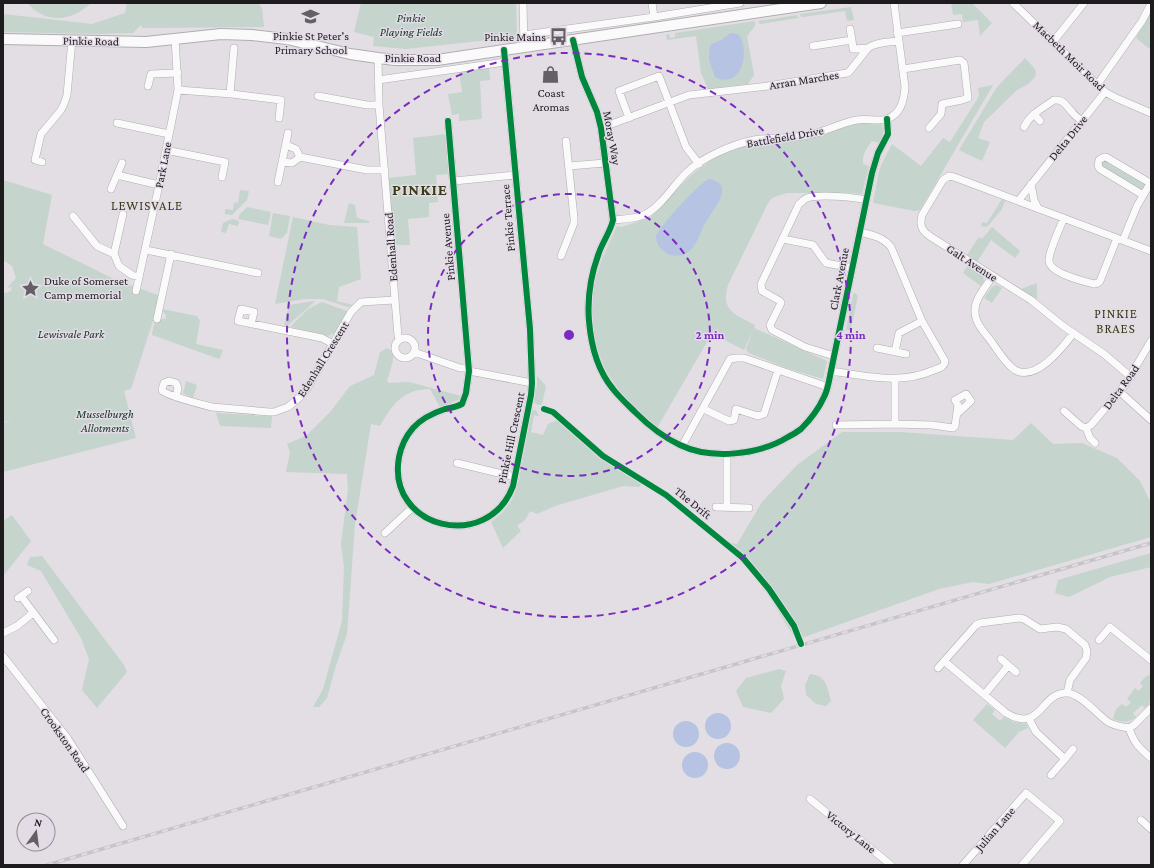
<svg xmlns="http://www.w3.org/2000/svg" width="1154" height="868" viewBox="0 0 1154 868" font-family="'Crimson Pro',serif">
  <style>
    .green { fill: #c5d4cc }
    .water { fill: #b7c3e2 }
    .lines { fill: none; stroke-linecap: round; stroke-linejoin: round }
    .minor-casing { stroke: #b0adb2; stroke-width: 8 }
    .secondary-casing { stroke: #b0adb2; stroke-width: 12 }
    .minor { stroke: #fbfafb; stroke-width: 7 }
    .secondary { stroke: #fbfafb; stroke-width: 10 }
    .rail-casing { stroke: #c6c5c6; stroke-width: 3.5 }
    .rail { stroke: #e3dbe6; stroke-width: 2; stroke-dasharray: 6; stroke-linecap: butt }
    .cycleway-casing { stroke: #e3dbe6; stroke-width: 8 }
    .cycleway { stroke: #00873e; stroke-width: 6 }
    .ring { fill: none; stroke: #7b2cbf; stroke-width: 2; stroke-dasharray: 7 5 }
    .labels { text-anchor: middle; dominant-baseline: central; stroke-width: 3; stroke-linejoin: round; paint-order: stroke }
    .park-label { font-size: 12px; font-style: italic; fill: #0f3622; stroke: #e3dbe6 }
    .poi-label { font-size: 12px; fill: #1e1b1f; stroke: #e3dbe6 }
    .street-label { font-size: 12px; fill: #1e1b1f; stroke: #e3dbe6 }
    .neighbourhood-label { font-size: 13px; letter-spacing: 1px; fill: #393c14; stroke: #e3dbe6 }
    .district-label { font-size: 16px; font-weight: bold; letter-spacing: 1px; fill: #393c14; stroke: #e3dbe6 }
    .centre { fill: #7b2cbf; stroke: #e3dbe6; stroke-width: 2 }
    .ring-label { font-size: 12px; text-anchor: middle; font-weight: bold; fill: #7b2cbf; stroke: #e3dbe6; stroke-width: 3; stroke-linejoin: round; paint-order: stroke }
  </style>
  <rect width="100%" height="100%" fill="#e2dee3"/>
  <!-- green -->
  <path class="green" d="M27,3H91C71,22 46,24 27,3Z
    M127,3H258L262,8L264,27L147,28H142L141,25L133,33L98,34L3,32V14L92,24L125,13Z
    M361,3H516L517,37L406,49L373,46L374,37L354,32Z
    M951,3H972L992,23L980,36L978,20L963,22L962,14L953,15Z
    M851,7L854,20L847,21L845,11L803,17H801L800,14Z
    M1151,10V50L1136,38Z
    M797,15L798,18L761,24L759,23L758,21Z
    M755,21V26L747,36L754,75L748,84L708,89L701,73L696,36L667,40L666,35L669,34L670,38L675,37V33Z
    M1025,58L1035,69L1036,73L1035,77L1028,84L1017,90L984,122L978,138L990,142L982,161L959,150L997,87Z
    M489,67L490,80L480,81L482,119L459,121V114L452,115L448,94L462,92L459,71Z
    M993,85L920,210L915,211L873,203L879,171L882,163L892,144L921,166L943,138L950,142L978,98L979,94L978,88Z
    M863,122L881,124C885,132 883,136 879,143L872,141C867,147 862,155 863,164L869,166L862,194L849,193H787L772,198L768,203L728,285C720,311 736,315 755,325L754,328L827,361L823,379L783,367L749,353L746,349L753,330L744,350L709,332L707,342L657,428L621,393L605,369L594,339L591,295L602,259L617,226L622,227L651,217L689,177L710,161L722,154L735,149L756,143L801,139L855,123Z
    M447,134L449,174L436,175L438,202L429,203V217L408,219L410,245H394L388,178L416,175L413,138Z
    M1104,160H1108V163L1135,179L1138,178L1145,184L1144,187L1141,190L1101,168V162Z
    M3,180L52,195L43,244L118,281L161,296L131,389L124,391L136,438L3,472V423L13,420L3,422V294L11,291L12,287L7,288L16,278L12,266L3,260Z
    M240,190L249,191L247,200L232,215L225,214V209L233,210L234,202L238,203Z
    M1002,199L1005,201L1002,209L988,226L984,227L981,225L983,222L987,223Z
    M349,203L355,205L357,218L369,221V223H344Z
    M247,207L271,212L268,225L238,219L240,214Z
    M273,213L290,216L287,233L281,239L269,236Z
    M293,217L329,225L357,227L361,279L339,287L337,301L353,305L348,307L323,299H304L275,304Z
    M232,219L239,221L238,226L229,224L226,233L221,232L223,223Z
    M992,227L1020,251L1015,258L991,240L977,262L967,255L979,237L982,239Z
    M967,266L983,276L984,281L981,286L963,273Z
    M1037,283V299L1021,289Z
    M997,285L1002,288L992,303L984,298L992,287Z
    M855,293L858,296L851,328L850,330H846L853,294Z
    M314,301H315C307,309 297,317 288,325L284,326L289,305Z
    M322,302L347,311V312L336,332L328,336L291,327V326L308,309Z
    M162,309L197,316L200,321L196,344L223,350L220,358L219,359L152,335V333L155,321L161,319H166V315L162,311Z
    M387,348L393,352V361L387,381L389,383L409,382L461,396L458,400L440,407L430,389C403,389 392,405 380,426L371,424L355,524L347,634L336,665L327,698L319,707H313L323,689L342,621L344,566L341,544L348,489L347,474L286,472L290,452L287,444L306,436L331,411L350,386L374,375L380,352Z
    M537,376L546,386L542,404L540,405H538L534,402L537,385Z
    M186,381L197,385L193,398L183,393Z
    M532,410H536L539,416L534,415L531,432L543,435L548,424L558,420L604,458L643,483L639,487L623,486L555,506L537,514L530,511L525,520L517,526L521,531L503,548L491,522L502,513L510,503L515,493L519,480Z
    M216,413L263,416H272L271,428L220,426Z
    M1031,423L1053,444L1082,443L1117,458L1140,481L1151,503V537L989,584L973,582L939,589L796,640L770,598L751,572L719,541L737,544L762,502L797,465L842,432H900L1013,440Z
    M12,515L31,541L3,576V521Z
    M1151,553V567L1110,577L1069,597L1055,593L1058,580Z
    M42,556L124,665L127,672L97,708L82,690L89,659L81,638L41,571L27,565L30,557Z
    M779,669L786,671L781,686L784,699L771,713L743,707L736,691L746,678Z
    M810,674C827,676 827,687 831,701L826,706L816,704L806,695L805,685Z
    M1151,674V701L1145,708L1142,705L1133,713L1136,717C1129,723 1121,722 1113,719L1116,709L1122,704L1126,707L1131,702L1127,699L1135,688L1139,691L1143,686L1140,683L1145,677Z
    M987,704L995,710L992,714L1000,721L1004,717L1013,722L1026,724L1028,728L1019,732L1005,748L973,720Z"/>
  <!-- water -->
  <path class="water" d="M731,33L738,34C751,49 742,91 715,77L709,60L710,45L721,40Z
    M709,179C737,184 713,209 706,222C700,231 696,250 685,254C679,256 670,257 665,252C660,249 656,243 656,237C657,229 700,182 709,179Z
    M705 726a13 13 0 1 1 26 0a13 13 0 1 1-26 0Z
    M673 734a13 13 0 1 1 26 0a13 13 0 1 1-26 0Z
    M714 756a13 13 0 1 1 26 0a13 13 0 1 1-26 0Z
    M682 765a13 13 0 1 1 26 0a13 13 0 1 1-26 0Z"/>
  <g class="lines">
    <defs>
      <path id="minor" d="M523,3L524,47
        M652,3L654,17
        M1013,3L1105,92L1116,98L1151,113
        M850,29L852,40
        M897,33L958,24
        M524,35L654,17L740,3
        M573,40L582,77L597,112L601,128L613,220C611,230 604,240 600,250C591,273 587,297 589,321C591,345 598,371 613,389C620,398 629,406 636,413C649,426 663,437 680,445C711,460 759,455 788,437C792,435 797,432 801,429C809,421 819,408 824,397C828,390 829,380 831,371L872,173L878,153L888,134L887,119
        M1053,42L1084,3
        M813,46L852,40L853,49L868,48
        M378,58L379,105L398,336L400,339
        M903,69L960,60L964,63L968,98L962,100L942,104L941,114L929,128
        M378,80L505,62
        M1097,85L1142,21L1151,4
        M148,86L151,74L178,73
        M178,90L232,94L281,100L279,118
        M1105,92L1018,201L1151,251
        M230,94L234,48
        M318,96L367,105H379
        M1034,114L1040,121
        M629,118L619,91L659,76L686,147L699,164
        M448,121L469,371L466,393L462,404C456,407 450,408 445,409C433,413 421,419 413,428C406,436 401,447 399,457C386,529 488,553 513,486L531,395L532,383L530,329L504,50
        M117,123L169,134
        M1024,127C1030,114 1043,108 1054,100C1064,99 1066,106 1072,112C1075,116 1078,118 1082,121
        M601,128L689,95L768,86L847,73L849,72L868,48C876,42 888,42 898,41
        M286,145L296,149L300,157
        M166,150L225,162L222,177
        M42,162L35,160L41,134L61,110L64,104L67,95L72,40
        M282,162L292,163L300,157L367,170H385
        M569,166L605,163
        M117,175L159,185
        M454,181L516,175
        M278,182L288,133
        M1031,184L1034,200L1038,208
        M111,189L122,163
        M1143,195L1100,169L1098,166L1099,160L1104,157H1106L1150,183
        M1018,201L954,177L949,176L943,180L922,215C919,226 922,231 931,237L1031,300L1063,326L1104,354L1131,377
        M73,216L97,246L114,254L119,266L132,275L139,277
        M1064,218C1060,227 1049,252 1049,260C1048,273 1083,281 1094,284L1098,283L1100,281L1117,238
        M613,220C623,219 636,219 646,214C662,205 673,186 686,173C701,158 733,144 754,140C771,137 790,139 808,135C825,132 840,123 857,120C866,118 878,122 887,119C901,114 904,100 905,87L894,3
        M783,239L813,245L826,263L852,268
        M1123,240L1137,206L1151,182
        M146,250L258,273
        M114,254L123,214
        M561,256L574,223V218L566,141
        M992,277C986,287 974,299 975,312C975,324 987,335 993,344C999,352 1006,364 1015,370C1036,382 1062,348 1073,334
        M136,291L159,185L178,90L175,38
        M157,319L171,254
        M251,324L254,312L241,309L238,321L322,338L333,344
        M395 348a10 10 0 1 1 20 0a10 10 0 1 1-20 0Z
        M877,348L906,354
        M414,352L460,368H469
        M895,352L899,333L922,321
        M834,356L805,347L772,330L770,325L781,303L780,301L762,291L761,284L799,204C802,202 804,199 807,198C818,194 854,197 866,200
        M469,371L532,383
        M831,371C866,376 901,385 934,370C940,368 944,367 945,361L922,321L891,247C883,237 872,235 859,232
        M895,379V424L932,425L953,428L955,426L958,405L955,400L966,394L971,401L957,414
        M1120,392L1151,420
        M176,397L178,388L176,383L169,381L164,383L162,389C162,390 162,391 163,391C166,395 204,405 212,407L269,412H274L288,407L301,396L308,387L351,312L361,302L395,300
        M702,410H706L729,421L734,420L736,409L758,416L764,414L778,370
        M1064,411L1081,426L1086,428L1090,438L1095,443
        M836,425L895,424
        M1086,428L1091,425L1125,385L1151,341
        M682,446L730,359L737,358H744L828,387
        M457,463L515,477
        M716,507L749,508
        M727,507V454
        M385,533L413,507
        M21,596L54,640
        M18,598L28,591
        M3,633L17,626L33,613
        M1099,640L1110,627L1151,660
        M3,656L68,739L123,826
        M1001,659L1016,672
        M944,661L1006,713C1041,734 1040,693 1066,693C1079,692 1098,715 1108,722C1115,726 1122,727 1129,728
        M938,668L976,625L980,623L1019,618L1024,619L1040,629L1057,627L1066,629L1085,645L1087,651L1086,658L1070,680L1067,693
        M984,695L1008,666
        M1029,719L1036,732L1065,759L1051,775
        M1129,728C1134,743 1139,748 1151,758
        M1129,728L1134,725L1151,708
        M1065,759L1073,749
        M810,799L891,865
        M1141,820L1151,829
        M963,865L1026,793L1060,821L1022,865"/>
      <path id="secondary" d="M3,39L146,42L221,34L252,35L287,39L350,54L378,58L395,60H437L821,3"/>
    </defs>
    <!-- minor casing -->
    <use href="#minor" class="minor-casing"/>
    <!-- secondary casing -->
    <use href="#secondary" class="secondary-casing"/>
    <!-- minor -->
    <use href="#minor" class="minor"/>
    <!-- secondary -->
    <use href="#secondary" class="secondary"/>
    <defs>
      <path id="rail" d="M47,865L1151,543"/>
    </defs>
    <!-- rail casing -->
    <use href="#rail" class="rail-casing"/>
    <!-- rail -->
    <use href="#rail" class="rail"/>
    <defs>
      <path id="cycleway" d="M573,40L582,77L597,112L601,128L613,220C611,230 604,240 600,250C591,273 587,297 589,321C591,345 598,371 613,389C620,398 629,406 636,413C649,426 663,437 680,445C711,460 759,455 788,437C792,435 797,432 801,429C809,421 819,408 824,397C828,390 829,380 831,371L872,173L878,153L888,134L887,119
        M448,121L469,371L466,393L462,404C456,407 450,408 445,409C433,413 421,419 413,428C406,436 401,447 399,457C386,529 488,553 513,486L531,395L532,383L530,329L504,50
        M544,409L553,412L603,456L666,495L743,558L769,589L794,626L801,644"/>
    </defs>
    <!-- cycleway casing -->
    <use href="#cycleway" class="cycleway-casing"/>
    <!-- cycleway -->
    <use href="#cycleway" class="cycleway"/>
  </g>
  <!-- distance rings -->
  <g class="ring">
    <circle cx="569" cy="335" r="141"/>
    <circle cx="569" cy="335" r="282"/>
  </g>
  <!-- icons -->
  <defs>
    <symbol id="school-bare" viewBox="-9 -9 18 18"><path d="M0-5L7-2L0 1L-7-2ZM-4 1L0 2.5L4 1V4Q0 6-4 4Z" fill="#635f64" stroke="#e3dbe6" stroke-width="2.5" paint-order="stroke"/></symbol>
    <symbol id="bus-bare" viewBox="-9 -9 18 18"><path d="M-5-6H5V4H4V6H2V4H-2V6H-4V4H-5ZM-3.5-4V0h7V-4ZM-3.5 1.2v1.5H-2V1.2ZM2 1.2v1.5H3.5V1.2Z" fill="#635f64" stroke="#e3dbe6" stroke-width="2.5" paint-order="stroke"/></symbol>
    <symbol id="shop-bare" viewBox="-9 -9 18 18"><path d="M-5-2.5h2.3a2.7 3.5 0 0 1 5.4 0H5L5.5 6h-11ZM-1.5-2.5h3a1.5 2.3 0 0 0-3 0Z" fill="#635f64" stroke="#e3dbe6" stroke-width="2.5" paint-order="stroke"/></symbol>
    <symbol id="sight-bare" viewBox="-9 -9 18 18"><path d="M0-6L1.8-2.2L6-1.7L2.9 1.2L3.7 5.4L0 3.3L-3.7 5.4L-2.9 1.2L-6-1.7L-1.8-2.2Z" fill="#635f64" stroke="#e3dbe6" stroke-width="2.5" paint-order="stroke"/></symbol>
  </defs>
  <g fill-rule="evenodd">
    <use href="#school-bare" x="298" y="4" width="25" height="25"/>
    <use href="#bus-bare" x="546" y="24" width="25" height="25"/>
    <use href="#shop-bare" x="538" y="62" width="25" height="25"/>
    <use href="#sight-bare" x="18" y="276" width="25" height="25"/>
  </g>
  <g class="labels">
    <!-- park labels -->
    <g class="park-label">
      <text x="411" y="18">Pinkie<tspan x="411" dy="14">Playing Fields</tspan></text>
      <text x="71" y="334">Lewisvale Park</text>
      <text x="105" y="414">Musselburgh<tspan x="105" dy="14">Allotments</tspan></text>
    </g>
    <!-- poi labels -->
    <g class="poi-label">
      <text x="311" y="36">Pinkie St Peter's<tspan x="311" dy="14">Primary School</tspan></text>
      <text x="546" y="37" text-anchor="end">Pinkie Mains</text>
      <text x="551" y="93">Coast<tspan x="551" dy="14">Aromas</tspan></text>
      <text x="44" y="281" text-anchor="start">Duke of Somerset<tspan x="44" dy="14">Camp memorial</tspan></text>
    </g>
    <!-- street labels -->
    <g class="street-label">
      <text transform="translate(91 41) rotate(1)">Pinkie Road</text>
      <text transform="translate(1069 56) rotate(44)">Macbeth Moir Road</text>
      <text x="413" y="58">Pinkie Road</text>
      <text transform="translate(804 80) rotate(-9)">Arran Marches</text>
      <text transform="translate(785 137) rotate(-10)">Battlefield Drive</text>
      <text transform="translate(612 138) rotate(80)">Moray Way</text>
      <text transform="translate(1068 138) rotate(-51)">Delta Drive</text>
      <text transform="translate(163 165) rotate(-79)">Park Lane</text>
      <text transform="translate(508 218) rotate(-95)">Pinkie Terrace</text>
      <text transform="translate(391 247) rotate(-94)">Edenhall Road</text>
      <text transform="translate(448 247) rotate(-95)">Pinkie Avenue</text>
      <text transform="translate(972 263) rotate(33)">Galt Avenue</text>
      <text transform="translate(839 279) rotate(-79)">Clark Avenue</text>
      <text transform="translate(323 359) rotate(-58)">Edenhall Crescent</text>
      <text transform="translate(1121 387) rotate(-54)">Delta Road</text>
      <text transform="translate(511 438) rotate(-78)">Pinkie Hill Crescent</text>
      <text transform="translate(693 503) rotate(39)">The Drift</text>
      <text transform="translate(65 740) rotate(55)">Crookston Road</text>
      <text transform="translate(995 829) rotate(-49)">Julian Lane</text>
      <text transform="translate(851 832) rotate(39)">Victory Lane</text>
    </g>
    <!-- neighbourhood labels -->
    <g class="neighbourhood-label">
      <text x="147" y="205">LEWISVALE</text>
      <text x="1116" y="313">PINKIE<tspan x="1116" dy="15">BRAES</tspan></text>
    </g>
    <!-- district labels -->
    <g class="district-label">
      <text x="420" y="189">PINKIE</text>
    </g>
  </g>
  <circle cx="569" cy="335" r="6" class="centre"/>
  <g class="ring-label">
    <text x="710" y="339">2 min</text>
    <text x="851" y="339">4 min</text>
  </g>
  <!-- border -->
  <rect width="1154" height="868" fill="none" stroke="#1e1b1f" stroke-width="8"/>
  <!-- north arrow -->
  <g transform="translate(36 832) rotate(14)"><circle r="19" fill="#e3dbe6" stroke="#948e96"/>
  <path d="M0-3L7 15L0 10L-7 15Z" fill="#635f64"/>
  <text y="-6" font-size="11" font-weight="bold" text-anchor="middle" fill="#1e1b1f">N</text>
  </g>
</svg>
